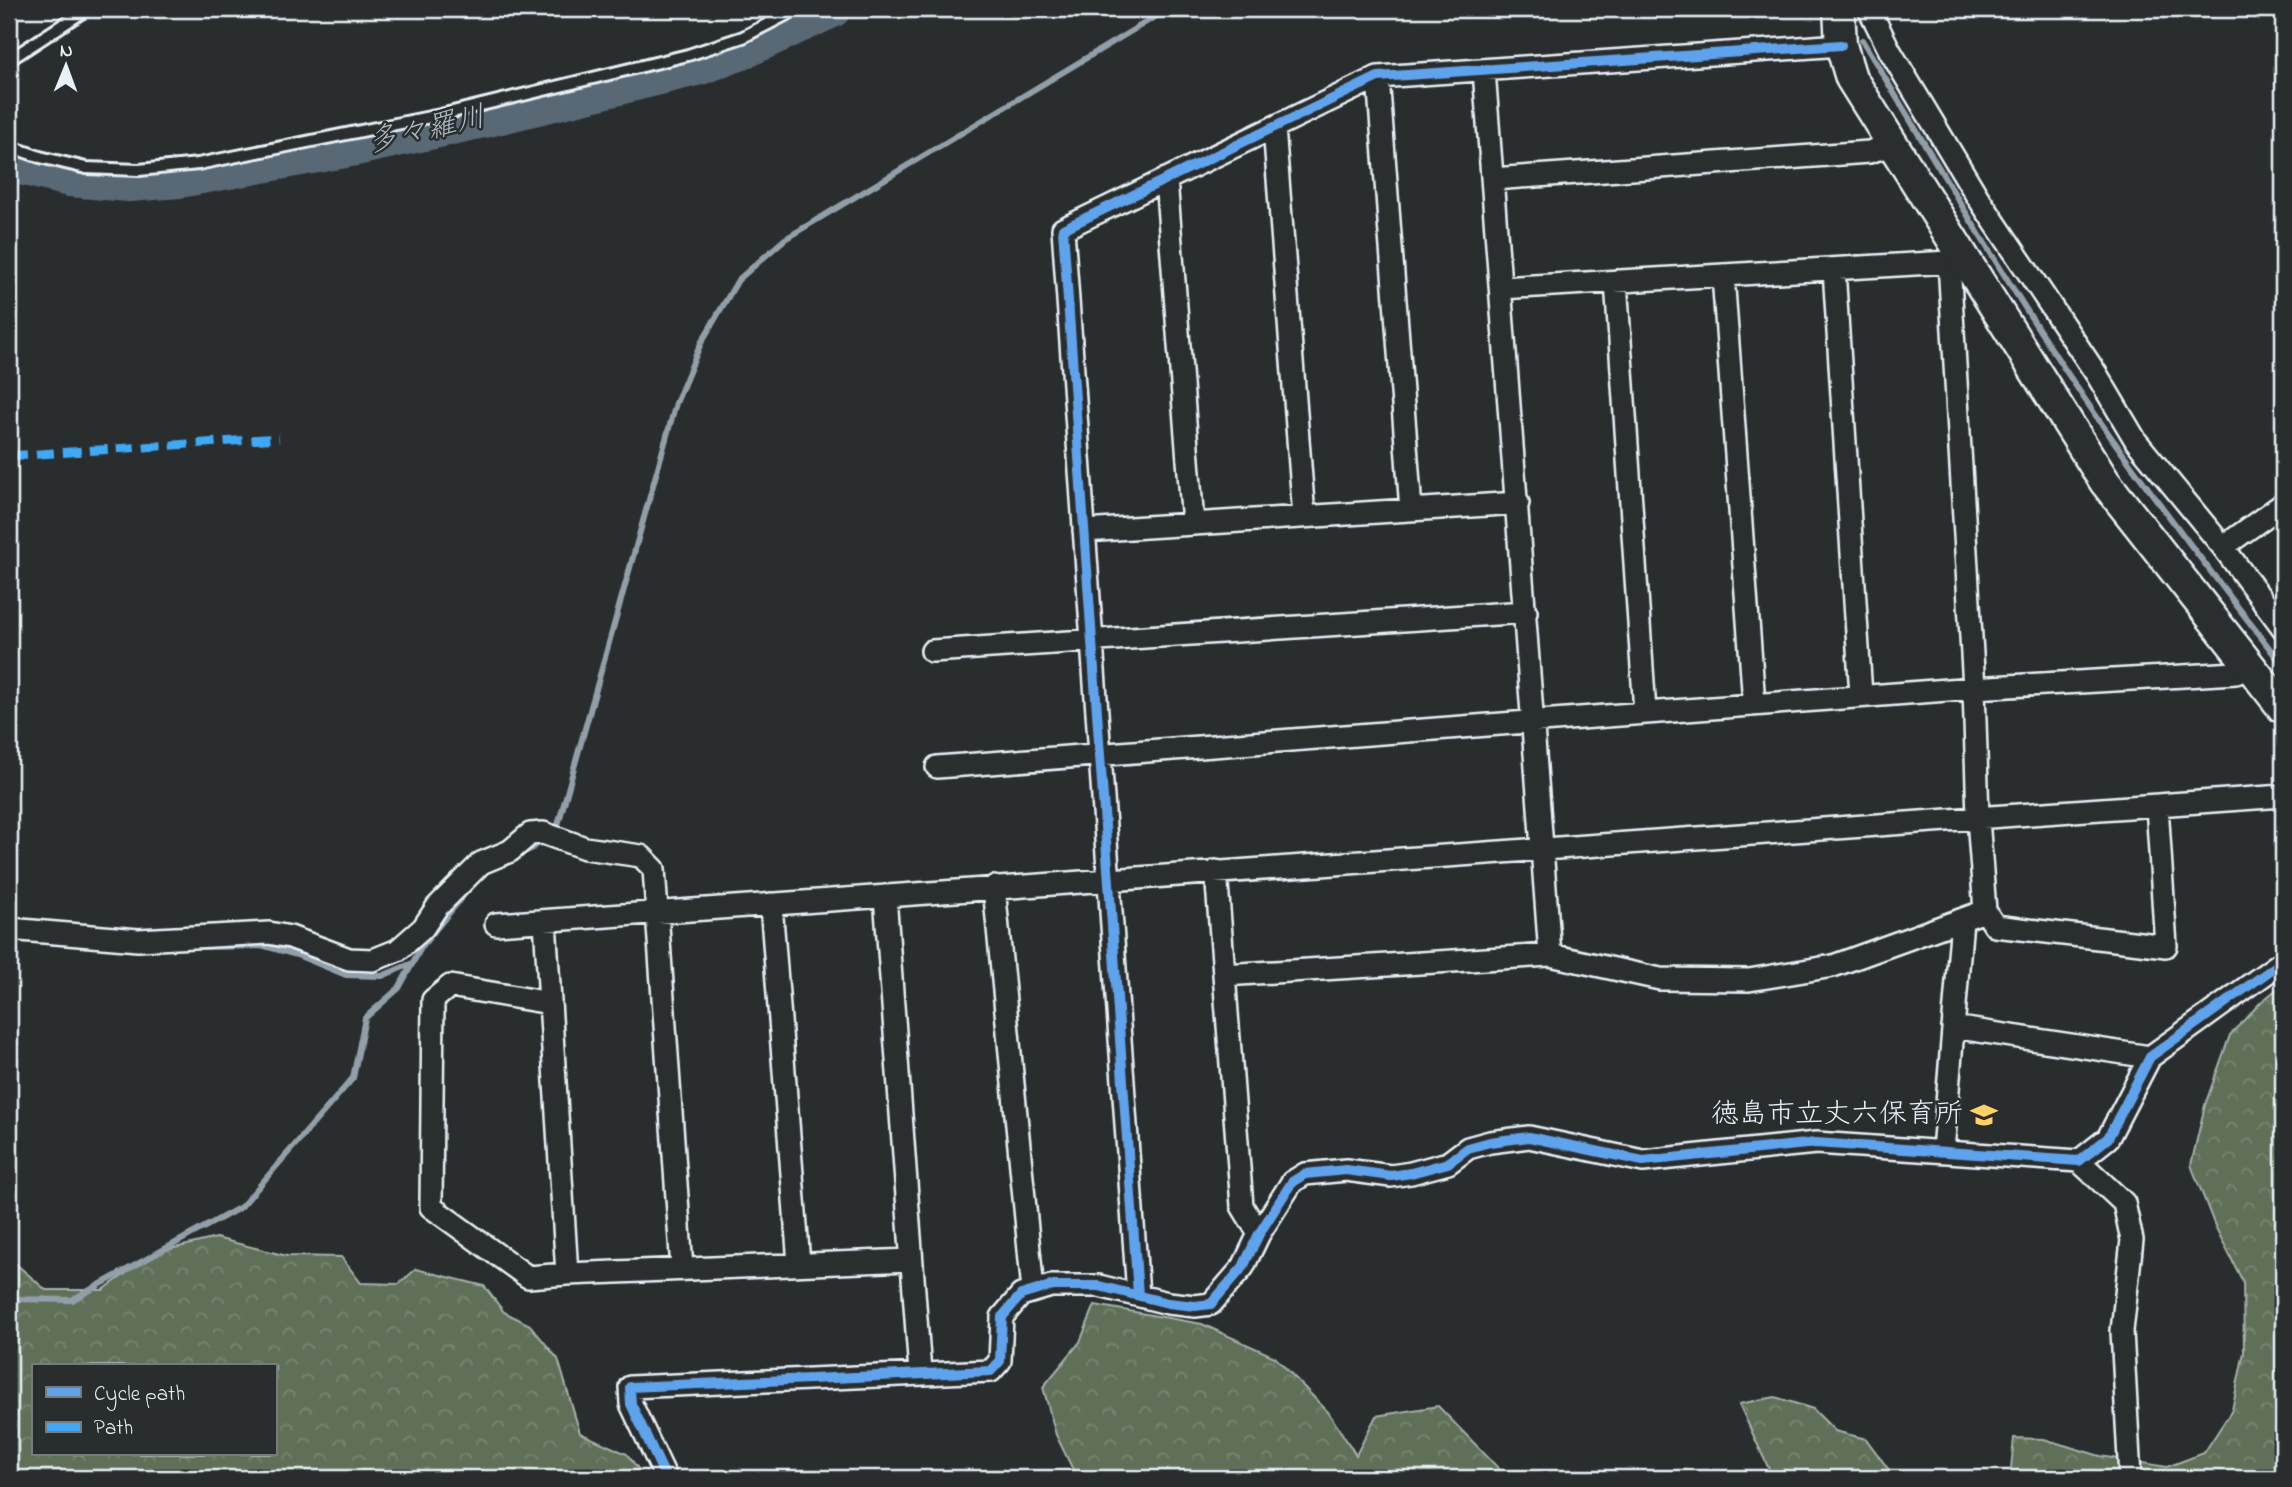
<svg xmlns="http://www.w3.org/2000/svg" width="2292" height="1487" viewBox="0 0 2292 1487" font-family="'Indie Flower','Klee One',sans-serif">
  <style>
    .forest { fill: url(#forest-crowns); stroke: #a4b0a8; stroke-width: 2; fill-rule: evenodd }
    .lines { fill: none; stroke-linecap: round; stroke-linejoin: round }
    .stream { stroke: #929fa9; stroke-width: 6 }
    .river { stroke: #586875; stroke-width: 38 }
    .lane-casing { stroke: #e8f1f8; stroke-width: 16 }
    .street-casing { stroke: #e8f1f8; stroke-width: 26 }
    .secondary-casing { stroke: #e8f1f8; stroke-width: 35 }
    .lane { stroke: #2a2d2e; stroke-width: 10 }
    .street { stroke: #2a2d2e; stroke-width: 21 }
    .secondary { stroke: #2a2d2e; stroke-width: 30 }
    .quiet { stroke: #3fa9f5; stroke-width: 9; stroke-dasharray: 18 9; stroke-linecap: butt }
    .cycleway-casing { stroke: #2a2d2e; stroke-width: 15 }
    .cycleway { stroke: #60a3ed; stroke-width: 10 }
    .labels { text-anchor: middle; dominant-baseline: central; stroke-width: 5; stroke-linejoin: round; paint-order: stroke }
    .poi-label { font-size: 28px; fill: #e8f1f8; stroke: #2a2d2e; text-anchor: end }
    .water-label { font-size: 30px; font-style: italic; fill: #aebac4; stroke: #2a2d2e }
  </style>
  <defs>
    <pattern id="forest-crowns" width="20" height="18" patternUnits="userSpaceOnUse" patternTransform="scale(1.75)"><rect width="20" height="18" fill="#617058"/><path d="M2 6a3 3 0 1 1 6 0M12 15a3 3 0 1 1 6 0" fill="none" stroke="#788571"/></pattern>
  </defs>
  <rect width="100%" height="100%" fill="#2a2d2e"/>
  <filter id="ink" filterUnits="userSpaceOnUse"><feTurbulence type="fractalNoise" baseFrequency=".0143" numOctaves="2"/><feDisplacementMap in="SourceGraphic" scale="14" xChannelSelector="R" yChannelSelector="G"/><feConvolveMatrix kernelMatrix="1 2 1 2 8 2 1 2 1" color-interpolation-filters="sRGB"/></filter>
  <g filter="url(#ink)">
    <!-- forest -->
    <path class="forest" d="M2283,984V1478H2010L2014,1438L2044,1439L2100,1456L2167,1467L2204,1453L2232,1410L2244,1352L2243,1282L2215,1226L2191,1165L2205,1105L2230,1035L2261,1002Z
      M216,1238L287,1256L341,1257L361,1283L399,1284L416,1269L484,1286L504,1312L530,1325L558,1359L580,1433L627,1454L645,1478H9V1258L46,1290H103L154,1253ZM33,1366H275V1454H33Z
      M1095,1305L1202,1324L1275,1357L1328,1412L1356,1455L1376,1416L1438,1406L1508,1478H1077L1056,1435L1043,1387L1080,1342Z
      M1775,1397L1813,1409L1835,1431L1866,1439L1895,1478H1773L1739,1404Z"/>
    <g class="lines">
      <!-- stream -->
      <path class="stream" d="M1862,40C1940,169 2016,300 2101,423C2159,506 2222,586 2283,666
        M552,830L558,825L676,403L701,343L738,280L785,239L1168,9
        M518,855L533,848L541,840
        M200,947L265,946L297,955L346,975L382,976L413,963
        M9,1299L72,1300L241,1207L353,1078L365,1018L399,988L422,946L467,891"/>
      <!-- river -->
      <path class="river" d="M9,163L70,178L129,183L179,179L356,147L484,119L700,66L739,52L832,9"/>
      <defs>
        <path id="lane" d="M9,60L87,9
          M9,146L40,157L86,168L139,170L198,164L440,115L688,55L743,37L797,9"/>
        <path id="street" d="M1869,9L1890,51L1977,196L2097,375L2136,441L2223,547L2283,628
          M1484,70L1550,955
          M1378,77L1411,510
          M1274,127L1304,517
          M1166,179L1193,524
          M1493,179L1869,152L1891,145
          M1949,262L1974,688L1978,818L1985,911L1995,926L2166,946L2157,805
          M1834,269L1861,696
          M1723,275L1754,704
          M1616,281L1645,712
          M1501,288L1949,262L1960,259
          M1084,531L1518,503
          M2223,547L2283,504
          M932,651L1526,612
          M937,767L1974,688L2236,673L2251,667
          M1216,871L1242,1206L1259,1234
          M994,887L1033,1291
          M885,896L920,1373
          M771,904L799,1264
          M545,921L567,1274
          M496,924L2283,796
          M9,929L138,940L269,933L290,937L349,959L373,960L398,950L423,928L437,907L481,863L510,851L530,834L543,833L585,848L641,856L654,869L682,1269
          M1224,975L1550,955L1660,979L1749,980L1833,966L1985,911
          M550,1003L450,986L433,1000L431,1207L528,1277L567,1274L910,1260
          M1953,1027L2150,1057
          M1943,1151L1962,920
          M2079,1161L2124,1203L2132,1240L2122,1331L2130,1478
          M1138,1295L1063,229L1378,77L1841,45
          M666,1478L631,1404L630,1387L991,1371L1000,1361L1002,1317L1021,1295L1051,1286H1099L1168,1303L1195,1306L1211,1304L1243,1267L1259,1234L1292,1182L1305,1174L1346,1170L1391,1176L1411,1173L1448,1163L1468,1148L1490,1142L1529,1137L1643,1161L1816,1143L2079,1161L2108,1138L2150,1057L2283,961"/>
        <path id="secondary" d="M1839,9L1841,45L1851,78L2105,482L2283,708"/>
      </defs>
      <!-- lane casing -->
      <use href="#lane" class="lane-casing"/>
      <!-- street casing -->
      <use href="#street" class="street-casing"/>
      <!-- secondary casing -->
      <use href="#secondary" class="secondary-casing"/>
      <!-- lane -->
      <use href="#lane" class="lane"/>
      <!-- street -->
      <use href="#street" class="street"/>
      <!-- secondary -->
      <use href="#secondary" class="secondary"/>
      <!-- quiet -->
      <path class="quiet" d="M9,456L279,438"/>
      <defs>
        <path id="cycleway" d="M1138,1295L1063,229L1378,77L1841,45
          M666,1478L631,1404L630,1387L991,1371L1000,1361L1002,1317L1021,1295L1051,1286H1099L1168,1303L1195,1306L1211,1304L1243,1267L1259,1234L1292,1182L1305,1174L1346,1170L1391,1176L1411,1173L1448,1163L1468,1148L1490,1142L1529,1137L1643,1161L1816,1143L2079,1161L2108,1138L2150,1057L2283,961"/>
      </defs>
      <!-- cycleway casing -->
      <use href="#cycleway" class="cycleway-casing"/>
      <!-- cycleway -->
      <use href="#cycleway" class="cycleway"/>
    </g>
  </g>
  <!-- icons -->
  <defs>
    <symbol id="school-bare" viewBox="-9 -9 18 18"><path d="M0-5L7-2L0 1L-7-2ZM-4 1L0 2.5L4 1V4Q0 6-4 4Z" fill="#ffd166" stroke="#2a2d2e" stroke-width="2.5" paint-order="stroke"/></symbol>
  </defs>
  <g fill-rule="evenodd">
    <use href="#school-bare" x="1965" y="1096" width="38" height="38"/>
  </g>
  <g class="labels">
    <!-- poi labels -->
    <g class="poi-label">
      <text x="1963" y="1115">徳島市立丈六保育所</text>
    </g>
    <!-- water labels -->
    <g class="water-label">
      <text transform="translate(427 131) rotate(-13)">多々羅川</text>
    </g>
  </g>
  <!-- margin -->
  <rect width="2292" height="1487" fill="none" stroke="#2a2d2e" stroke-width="35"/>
  <rect x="18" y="18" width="2257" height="1452" fill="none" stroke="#e8f1f8" stroke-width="2.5" filter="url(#ink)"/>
  <!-- legend -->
  <rect x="32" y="1364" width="245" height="91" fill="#2a2d2e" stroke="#767b7f" stroke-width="2"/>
  <rect x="46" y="1387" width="35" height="10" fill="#60a3ed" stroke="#767b7f" stroke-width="2"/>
  <text x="94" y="1400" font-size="21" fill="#e8f1f8">Cycle path</text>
  <rect x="46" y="1422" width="35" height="10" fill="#3fa9f5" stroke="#767b7f" stroke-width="2"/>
  <text x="94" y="1434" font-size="21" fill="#e8f1f8">Path</text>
  <!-- north arrow -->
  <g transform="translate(66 66) rotate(1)" stroke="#2a2d2e" stroke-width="5" paint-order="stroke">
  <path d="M0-5L12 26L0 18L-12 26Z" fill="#e8f1f8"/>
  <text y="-10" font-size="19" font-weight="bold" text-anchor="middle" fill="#e8f1f8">N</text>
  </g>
</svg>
